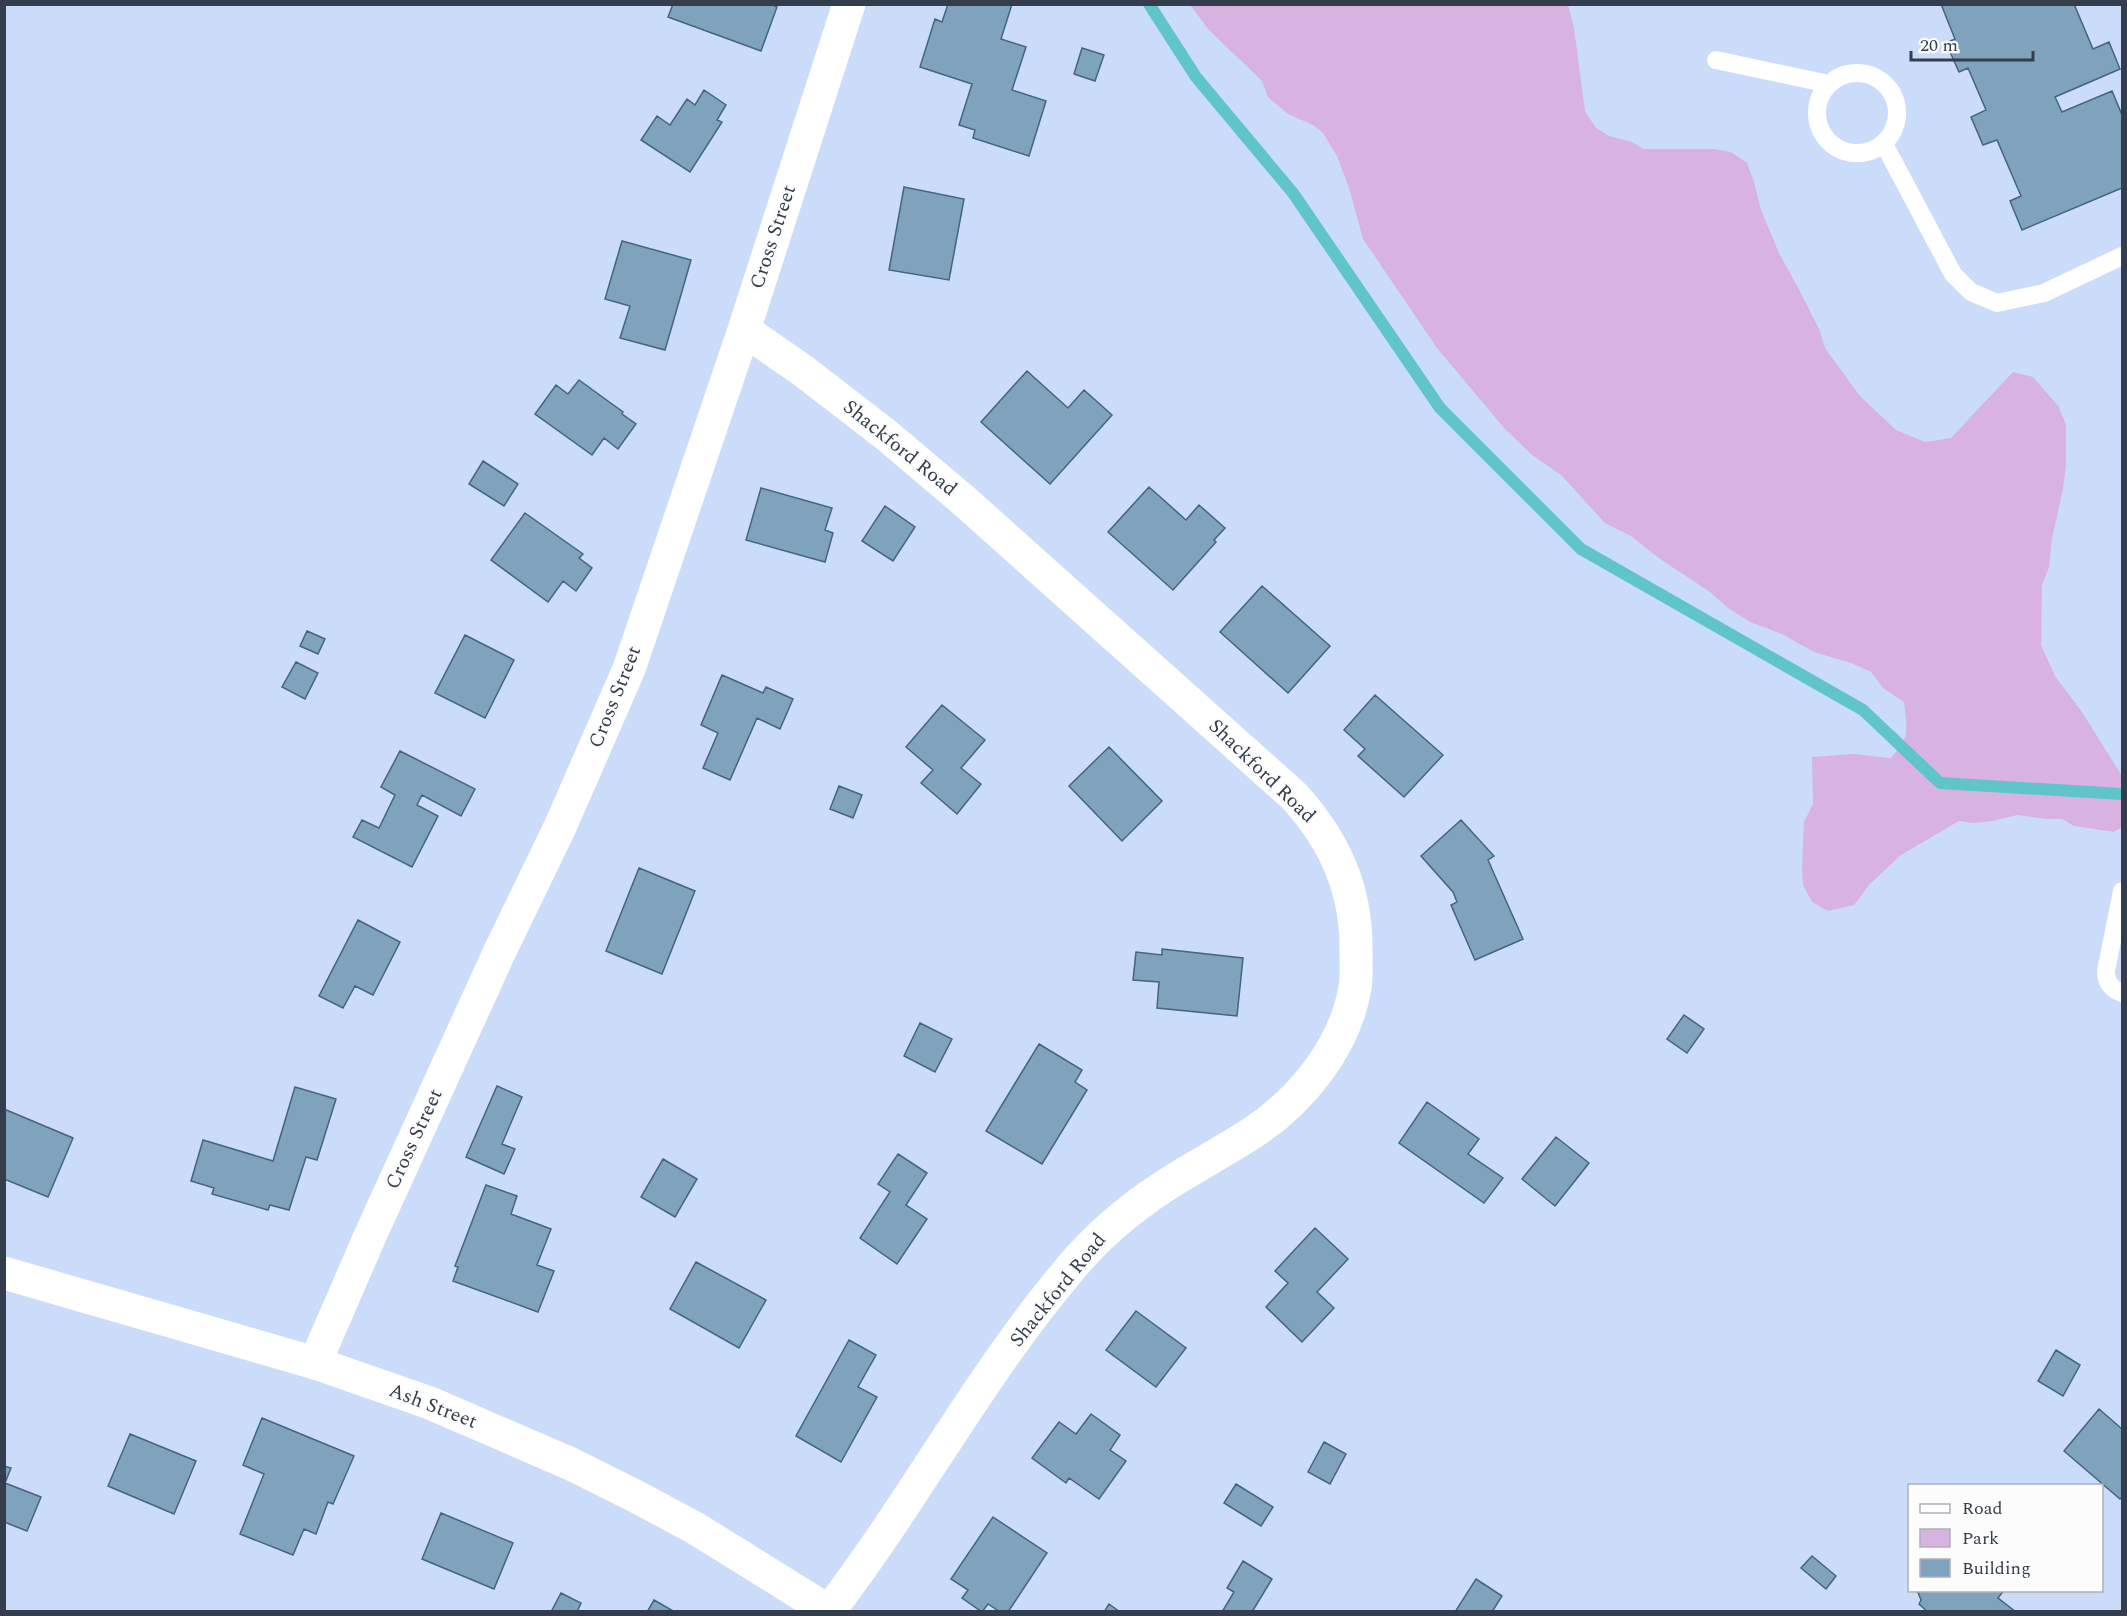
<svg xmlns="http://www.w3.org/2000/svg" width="2127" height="1616" viewBox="0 0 2127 1616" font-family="Spectral,serif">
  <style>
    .green { fill: #d8b3e1 }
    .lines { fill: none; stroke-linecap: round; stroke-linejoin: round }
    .stream { stroke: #5fc5ca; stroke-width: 12 }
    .building { fill: #7fa3bd; stroke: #43657d; stroke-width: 1.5 }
    .service { stroke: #fff; stroke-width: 18 }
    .minor { stroke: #fff; stroke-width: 33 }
    .tertiary { stroke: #fff; stroke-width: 33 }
    .labels { text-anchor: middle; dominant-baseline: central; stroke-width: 6; stroke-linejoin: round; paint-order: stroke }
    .street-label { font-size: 20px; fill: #343d4b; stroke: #fcfcfc }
  </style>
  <rect width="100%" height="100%" fill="#cadcf9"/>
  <!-- green -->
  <path class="green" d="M1190,5H1568L1574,28L1585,111L1596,128L1609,136L1632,142L1643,149H1714L1731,152L1747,163L1754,182L1761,210L1779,253L1801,293L1820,331L1825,348L1860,396L1896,430L1925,442L1951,438L2013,372L2033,377L2059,407L2066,425V465L2063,489L2052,538L2049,567L2042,585L2041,645L2055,676L2082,712L2122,776V827L2114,832L2074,826L2062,819H2046L2017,815L1993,821L1973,823L1959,821L1901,855L1869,885L1854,905L1828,911L1812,902L1803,885L1802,870L1804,822L1813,804L1812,757L1853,754L1891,758C1911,734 1907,731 1904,702L1883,688L1871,672L1851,663L1814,652L1782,634L1750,622L1728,608L1710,592L1660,559L1631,536L1605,523L1561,475L1532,455L1504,428L1437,348L1363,239L1349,188L1337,156L1323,133L1313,125L1288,114L1268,97L1262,81L1209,30Z"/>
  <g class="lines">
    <!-- stream -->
    <path class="stream" d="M1149,4L1196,77L1293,193L1440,408L1581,549L1863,710L1940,783L2122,794"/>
  </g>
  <!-- building -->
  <path class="building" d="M673,4H770L777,7L761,51L668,17Z
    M948,4H1012L1001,39L1026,47L1012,90L1046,101L1029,156L973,138L975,130L959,125L972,84L920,67L935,19L942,22Z
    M1941,4H2074L2093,49L2109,42L2120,69L2055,97L2062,112L2112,91L2122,115V188L2022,230L2010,201L2021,196L1997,140L1983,145L1971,117L1986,110L1968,68L1959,72L1946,43L1955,39Z
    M1082,48L1104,55L1095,81L1074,74Z
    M704,90L726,105L717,120L722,122L690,172L641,140L657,116L670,125L687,99L695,105Z
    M904,187L964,199L949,280L889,270Z
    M622,241L691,260L665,350L620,338L630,306L605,299Z
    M1027,371L1068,408L1084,390L1112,415L1050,484L981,422Z
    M579,380L623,412L622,414L636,424L618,449L604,438L592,455L535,414L556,385L568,394Z
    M483,461L518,484L504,506L469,484Z
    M1149,487L1186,520L1199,505L1225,528L1214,540L1216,542L1173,590L1108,532Z
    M761,488L832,508L825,530L833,533L825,562L746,540Z
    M885,506L915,527L893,561L862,541Z
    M525,513L583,554L579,558L592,568L576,591L563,581L548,602L491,560Z
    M1262,586L1330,646L1288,693L1220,632Z
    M307,631L325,639L318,654L300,646Z
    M465,635L514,660L485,718L435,693Z
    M296,662L318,673L305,699L282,687Z
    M722,675L763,693L766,687L793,699L780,729L757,718L730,780L703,768L718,733L701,725Z
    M1375,695L1443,755L1404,797L1358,756L1365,749L1344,730Z
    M942,705L985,740L961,768L981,784L957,814L921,783L933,770L906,747Z
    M1109,747L1162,801L1122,841L1069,786Z
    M400,751L475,789L461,816L422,795L417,805L438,816L412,867L353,837L362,820L379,828L395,795L381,787Z
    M839,786L862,795L853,818L830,809Z
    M1461,820L1494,856L1488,860L1523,939L1475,960L1451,905L1457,902L1453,892L1421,856Z
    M639,868L695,891L662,974L606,951Z
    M358,920L400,942L373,995L355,986L343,1008L319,996Z
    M1162,949L1243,958L1237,1016L1157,1008L1159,982L1133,980L1136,952L1162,955Z
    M1684,1015L1704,1029L1687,1053L1667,1039Z
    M920,1023L952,1039L935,1072L904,1056Z
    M1039,1044L1082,1070L1075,1082L1087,1090L1042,1164L986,1131Z
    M497,1086L522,1097L502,1144L515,1149L504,1174L466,1157Z
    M295,1087L336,1099L317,1160L306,1157L289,1210L270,1205L268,1210L212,1194L214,1188L191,1181L203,1140L273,1161Z
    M1427,1102L1479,1139L1468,1154L1503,1178L1484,1203L1399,1143Z
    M4,1109L73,1138L48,1197L4,1179Z
    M1556,1137L1589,1163L1555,1206L1522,1179Z
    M898,1154L927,1173L906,1205L927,1219L897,1264L860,1238L890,1192L878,1184Z
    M663,1159L697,1179L675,1217L641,1197Z
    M486,1185L517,1196L511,1214L551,1229L537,1265L554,1271L538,1312L453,1281L458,1267L455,1266Z
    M1315,1228L1348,1259L1317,1292L1334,1308L1302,1342L1266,1307L1288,1283L1275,1271Z
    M696,1262L766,1300L739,1348L670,1309Z
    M1136,1311L1186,1348L1156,1387L1106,1350Z
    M849,1340L876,1355L858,1387L877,1397L841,1462L796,1436Z
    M2056,1350L2080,1365L2063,1396L2038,1381Z
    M2099,1409L2122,1429V1497L2120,1499L2064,1451Z
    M1091,1414L1120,1435L1110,1450L1126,1461L1099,1499L1069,1478L1066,1483L1032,1458L1059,1422L1076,1434Z
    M262,1418L354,1456L333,1504L328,1502L316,1534L304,1529L293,1555L240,1534L264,1474L243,1465Z
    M130,1434L196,1461L174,1514L108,1486Z
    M1324,1442L1346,1454L1330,1484L1308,1472Z
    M4,1466L11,1468L5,1483L41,1497L27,1531L4,1522Z
    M1236,1484L1273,1507L1261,1526L1224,1503Z
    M441,1513L513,1543L494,1589L422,1559Z
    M993,1517L1047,1553L1008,1612H1000L988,1604L982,1612L962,1598L968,1590L951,1579Z
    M1812,1556L1836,1576L1826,1589L1801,1568Z
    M1243,1561L1272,1579L1252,1612H1222L1234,1592L1227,1588Z
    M1476,1579L1502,1596L1492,1612H1455Z
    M1917,1590H2004L1998,1598L2016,1612H1928L1919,1604L1921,1600Z
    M561,1593L581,1603L577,1612H551Z
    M654,1600L675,1612H647Z
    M1109,1604L1120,1612H1104Z"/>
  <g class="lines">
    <!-- service -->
    <path class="service" d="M1716,60L1829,84
      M1817 113a40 40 0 1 1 80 0a40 40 0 1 1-80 0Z
      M1884,144L1953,274L1971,292L1997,303L2044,293L2122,256
      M2122,891L2106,971C2106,983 2111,989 2122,993"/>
    <!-- minor -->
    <path class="minor" d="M744,330L802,370L885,434L962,499L1294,796C1335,841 1357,890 1356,952C1356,963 1357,976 1355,988C1345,1047 1301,1101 1252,1133C1223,1152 1192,1168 1163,1187C1128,1210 1096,1237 1069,1270C979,1376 914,1501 829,1611
      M315,1363L370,1236L499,953L560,827L629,669L744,330L849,4"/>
    <!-- tertiary -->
    <path class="tertiary" d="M4,1273L315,1363L430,1403L571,1464L639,1498L695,1528L830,1612"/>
  </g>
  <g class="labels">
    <!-- street labels -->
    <g class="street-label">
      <text transform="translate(773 237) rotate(-72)">Cross Street</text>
      <text transform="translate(900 448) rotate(39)">Shackford Road</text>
      <text transform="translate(615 697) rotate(-68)">Cross Street</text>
      <text transform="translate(1262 771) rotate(44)">Shackford Road</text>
      <text transform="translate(414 1139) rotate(-65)">Cross Street</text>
      <text transform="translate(1058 1290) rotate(-51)">Shackford Road</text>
      <text transform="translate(433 1406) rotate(21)">Ash Street</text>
    </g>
  </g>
  <!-- border -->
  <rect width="2127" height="1616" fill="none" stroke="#343d4b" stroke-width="12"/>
  <!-- legend -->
  <rect x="1908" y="1484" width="195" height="108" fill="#fcfcfc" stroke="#acb0b5" stroke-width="1.5"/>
  <rect x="1920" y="1504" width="30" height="9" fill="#ffffff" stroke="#acb0b5" stroke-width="1.5"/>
  <text x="1962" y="1514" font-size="18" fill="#343d4b">Road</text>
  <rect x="1920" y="1529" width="30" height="18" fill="#d8b3e1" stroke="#acb0b5" stroke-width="1.5"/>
  <text x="1962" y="1544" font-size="18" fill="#343d4b">Park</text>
  <rect x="1920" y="1559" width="30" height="18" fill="#7fa3bd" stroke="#acb0b5" stroke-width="1.5"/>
  <text x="1962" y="1574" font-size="18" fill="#343d4b">Building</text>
  <!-- scale -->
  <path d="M1911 51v9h122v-9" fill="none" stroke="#343d4b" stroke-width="3"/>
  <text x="1920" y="51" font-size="18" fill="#343d4b" stroke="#fcfcfc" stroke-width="4.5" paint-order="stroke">20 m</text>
</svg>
